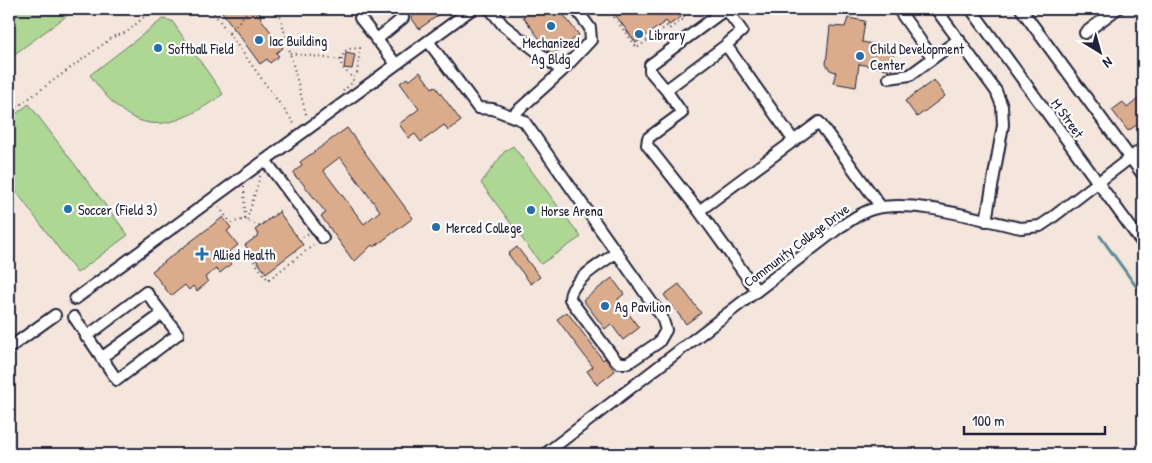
<svg xmlns="http://www.w3.org/2000/svg" width="1152" height="463" viewBox="0 0 1152 463" font-family="'Patrick Hand',sans-serif">
  <style>
    .green { fill: #aed794; stroke: #687c68 }
    .lines { fill: none; stroke-linecap: round; stroke-linejoin: round }
    .stream { stroke: #5a8b98; stroke-width: 3 }
    .building { fill: #daac8b; stroke: #22223b; fill-rule: evenodd }
    .minor-casing { stroke: #22223b; stroke-width: 14 }
    .path { stroke: #22223b; stroke-width: 2; stroke-dasharray: 1 4; stroke-linecap: butt }
    .minor { stroke: #fff; stroke-width: 10 }
    .poi-dot { fill: #1f6fb2; stroke: #fff; stroke-width: 2 }
    .labels { text-anchor: middle; dominant-baseline: central; stroke-width: 4.5; stroke-linejoin: round; paint-order: stroke }
    .poi-label { font-size: 14px; fill: #22223b; stroke: #fff; text-anchor: start }
    .street-label { font-size: 14px; fill: #22223b; stroke: #fff }
  </style>
  <rect width="100%" height="100%" fill="#f4e6dc"/>
  <filter id="ink" filterUnits="userSpaceOnUse"><feTurbulence type="fractalNoise" baseFrequency=".02" numOctaves="2"/><feDisplacementMap in="SourceGraphic" scale="10" xChannelSelector="R" yChannelSelector="G"/><feConvolveMatrix kernelMatrix="1 2 1 2 8 2 1 2 1" color-interpolation-filters="sRGB"/></filter>
  <g filter="url(#ink)">
    <!-- green -->
    <path class="green" d="M9,9H76L12,56L9,52Z
      M163,19L172,21L223,94C165,136 133,136 90,75Z
      M29,104L128,235L77,273L9,182V119Z
      M513,146L581,237L541,264L481,183L505,151Z"/>
    <g class="lines">
      <!-- stream -->
      <path class="stream" d="M1100,236L1143,296"/>
    </g>
    <!-- building -->
    <path class="building" d="M220,9L259,11L261,19L283,48L276,53L279,56L270,63L267,59L260,64Z
      M415,9H447L419,29L411,17L418,12Z
      M524,9H559L579,35L552,55L523,17L527,13Z
      M611,9H675L681,17L669,25L666,21L636,43Z
      M848,18L865,21L862,42L894,48L892,70L859,64L856,87L833,83L836,72L830,70L826,64L830,26L845,27Z
      M346,53L355,55L352,69L344,68Z
      M420,72L432,88L435,86L461,121L448,131L444,125L421,142L415,134L409,138L399,124L419,109L400,83L407,78L409,81Z
      M934,80L945,96L917,117L905,101Z
      M1143,95V131L1138,124L1128,131L1112,110L1123,102L1127,108Z
      M347,128L413,218L374,247L372,245L354,262L321,216L326,213L300,180L295,177L294,172L302,165L300,162ZM340,157L380,211L364,224L323,170Z
      M279,212L303,245L266,273L245,245L259,235L255,230Z
      M223,217L231,228L227,231L238,245L229,252L232,257L228,260L231,264L220,273L216,269L205,277L208,282L197,291L193,286L189,290L185,285L171,296L152,271Z
      M517,247L540,277L531,284L508,254Z
      M612,278L624,294L618,299L639,328L623,340L611,324L605,329L583,300Z
      M679,284L701,313L686,324L664,295Z
      M567,312L603,360L605,358L615,371L597,385L587,371L593,367L557,319Z"/>
    <g class="lines">
      <defs>
        <path id="minor" d="M490,9L503,25L562,71L591,40L590,28L576,9
          M898,9L932,57
          M936,9L996,91L1002,106L1003,125L986,221
          M971,9L1143,244
          M1021,9L1143,175
          M360,18L396,64
          M1085,33L1117,9
          M376,40L403,18L401,9
          M428,41L478,108L493,109L524,121L662,317L666,330L659,342L628,363H619L613,357L570,299C569,281 604,262 617,252
          M726,45L742,31L726,9
          M889,78L910,75L959,39
          M666,90L650,71V65L726,9
          M513,115L562,71
          M265,160L323,238
          M699,211L647,145L648,138L682,113L666,90L726,45L794,141
          M757,291L699,211L819,122L881,207
          M75,299L472,9
          M74,317L117,380L178,334L146,292L86,337
          M9,348L55,315
          M101,358L162,314
          M545,454L840,227C850,221 861,212 873,209C913,198 981,220 1021,228L1040,226L1049,220L1143,148"/>
      </defs>
      <!-- minor casing -->
      <use href="#minor" class="minor-casing"/>
      <!-- path -->
      <path class="path" d="M211,9L296,126
        M283,9L279,11L307,118
        M608,9L637,48L667,26L669,29L685,18L682,15L690,9
        M229,33L250,9
        M290,53L341,60
        M343,91L353,82V78C342,67 336,66 347,49L360,48L357,74L353,78
        M9,113L113,37L127,32L153,9
        M244,187L245,219
        M219,207L231,223L245,219L259,226L286,206
        M247,220L260,176
        M303,237L309,233
        M254,261L268,280L315,244"/>
      <!-- minor -->
      <use href="#minor" class="minor"/>
    </g>
  </g>
  <!-- markers -->
  <g class="poi-dot">
    <circle cx="551" cy="26" r="5"/>
    <circle cx="639" cy="34" r="5"/>
    <circle cx="259" cy="40" r="5"/>
    <circle cx="158" cy="48" r="5"/>
    <circle cx="860" cy="56" r="5"/>
    <circle cx="68" cy="209" r="5"/>
    <circle cx="531" cy="210" r="5"/>
    <circle cx="436" cy="227" r="5"/>
    <path d="M199.5 246.5h5v5h5v5h-5v5h-5v-5h-5v-5h5z"/>
    <circle cx="605" cy="306" r="5"/>
  </g>
  <g class="labels">
    <!-- poi labels -->
    <g class="poi-label">
      <text x="649" y="34">Library</text>
      <text x="269" y="40">Iac Building</text>
      <text x="551" y="42" text-anchor="middle">Mechanized<tspan x="551" dy="16">Ag Bldg</tspan></text>
      <text x="168" y="48">Softball Field</text>
      <text x="870" y="48">Child Development<tspan x="870" dy="16">Center</tspan></text>
      <text x="78" y="209">Soccer (Field 3)</text>
      <text x="541" y="210">Horse Arena</text>
      <text x="446" y="227">Merced College</text>
      <text x="213" y="254">Allied Health</text>
      <text x="615" y="306">Ag Pavilion</text>
    </g>
    <!-- street labels -->
    <g class="street-label">
      <text transform="translate(1068 118) rotate(54)">M Street</text>
      <text transform="translate(796 245) rotate(-37)">Community College Drive</text>
    </g>
  </g>
  <!-- margin -->
  <rect width="1152" height="463" fill="none" stroke="#fff" stroke-width="30"/>
  <rect x="15" y="15" width="1122" height="433" fill="none" stroke="#22223b" stroke-width="2" filter="url(#ink)"/>
  <!-- north arrow -->
  <g transform="translate(1100 52) rotate(143)" stroke="#ffffff" stroke-width="4" paint-order="stroke">
  <path d="M0-4L9 19L0 12L-9 19Z" fill="#22223b"/>
  <text y="-8" font-size="14" font-weight="bold" text-anchor="middle" fill="#22223b">N</text>
  </g>
  <!-- scale -->
  <path d="M964 426v8h141v-8" fill="none" stroke="#22223b" stroke-width="2.5"/>
  <text x="972" y="426" font-size="15" fill="#22223b" stroke="#ffffff" stroke-width="4" paint-order="stroke">100 m</text>
</svg>
